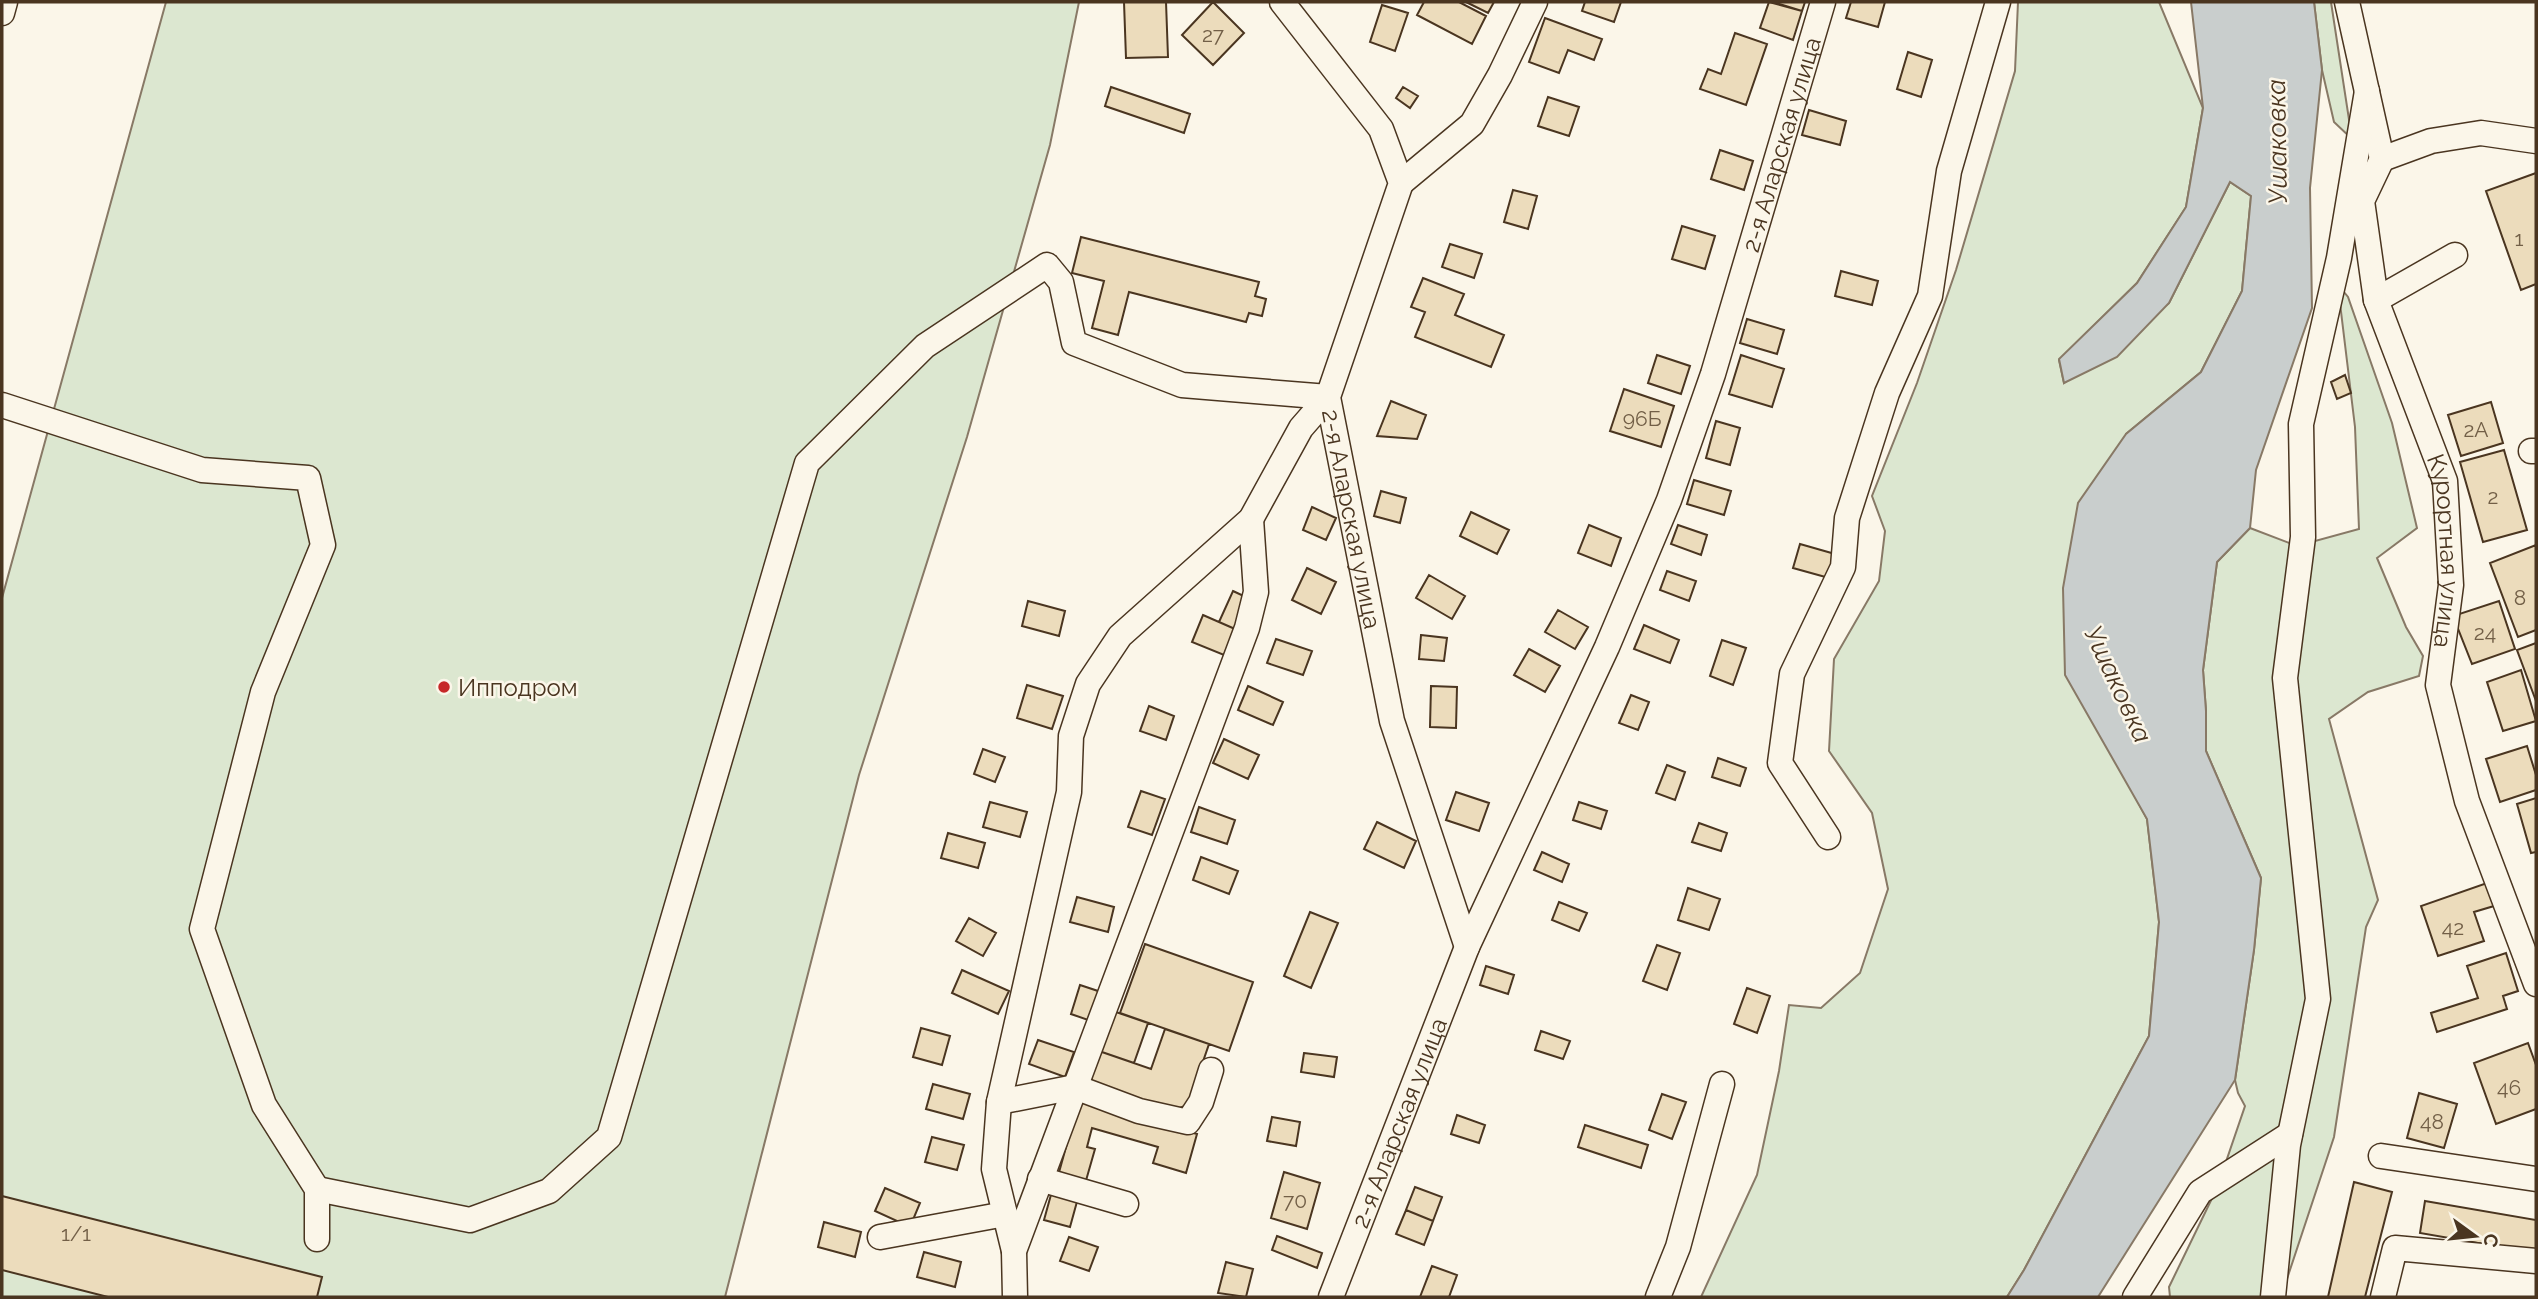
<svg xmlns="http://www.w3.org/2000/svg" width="2538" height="1299" viewBox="0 0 2538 1299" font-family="Raleway,sans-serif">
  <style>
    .green { fill: #dce7d0; stroke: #887966; stroke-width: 2 }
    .water { fill: #c9cecd; stroke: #887966; stroke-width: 2 }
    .building { fill: #ecdcbc; stroke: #4a3520; stroke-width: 2 }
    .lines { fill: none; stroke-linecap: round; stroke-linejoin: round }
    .minor-casing { stroke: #4a3520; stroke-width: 27 }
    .minor { stroke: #fbf6e9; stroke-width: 24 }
    .poi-dot { fill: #c62828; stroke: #fbf6e9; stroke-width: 2.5 }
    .labels { text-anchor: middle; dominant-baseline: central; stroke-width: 5; stroke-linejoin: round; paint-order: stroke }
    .number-label { font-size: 21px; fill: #725f47 }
    .street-label { font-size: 24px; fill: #4a3520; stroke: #fbf6e9 }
    .poi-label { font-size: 24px; fill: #4a3520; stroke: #fbf6e9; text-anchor: start }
    .water-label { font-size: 26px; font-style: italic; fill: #4a3520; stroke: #fbf6e9 }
  </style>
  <rect width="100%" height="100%" fill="#fbf6e9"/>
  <!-- green -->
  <path class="green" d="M166,2H1079L1050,145L967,437L859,775L725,1297H2V598Z
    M2018,2H2159L2203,108L2186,207L2137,283L2059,360L2064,383L2169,303L2230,182L2251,196L2242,291L2201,372L2126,434L2118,765L2147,819L2159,922L2149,1036L2024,1270L2007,1297H1701L1757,1175L1779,1071L1789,1005L1821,1008L1860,973L1888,889L1872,813L1829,751L1834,659L1879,581L1885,531L1872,496L1917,383L1956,270L2015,71Z
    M2314,2H2331L2352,139L2334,122L2322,70Z
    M2344,292L2348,297L2392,423L2417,528L2377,558L2406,627L2423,656L2419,676L2368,692L2329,719L2378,900L2366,927L2334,1137L2281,1297H2170L2169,1287L2217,1188L2245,1106L2238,1093L2235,1080L2254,950L2261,878L2206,751V711L2203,670L2217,562L2250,528L2297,546L2359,529L2355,427L2339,295Z"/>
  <!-- water -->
  <path class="water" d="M2191,2H2314L2322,70L2310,188L2312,308L2256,470L2250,528L2217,562L2203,670L2206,711V751L2261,878L2254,950L2235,1080L2098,1297H2007L2024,1270L2149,1036L2159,922L2147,819L2065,675L2063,588L2078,503L2126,434L2201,372L2242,291L2251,196L2230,182L2169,303L2117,357L2064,383L2059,359L2137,283L2186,207L2203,108Z"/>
  <!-- building -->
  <path class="building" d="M1124,2H1166L1168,57L1126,58Z
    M1213,2L1244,33L1213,65L1182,35Z
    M1424,2H1459L1486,16L1472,44L1417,15Z
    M1466,2H1494L1488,13Z
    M1585,2H1621L1614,22L1582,11Z
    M1769,2L1802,11L1793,40L1760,28Z
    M1773,2H1805L1802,11Z
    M1851,2H1885L1878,27L1846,18Z
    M1382,5L1408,13L1395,51L1370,42Z
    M1545,18L1602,39L1594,60L1568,50L1559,73L1529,62Z
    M1735,33L1767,44L1746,105L1700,89L1708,69L1721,74Z
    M1908,52L1932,60L1921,97L1897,89Z
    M1111,87L1190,114L1184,133L1105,106Z
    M1403,87L1418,96L1410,108L1396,98Z
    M1548,97L1579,107L1569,136L1538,126Z
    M1809,110L1846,121L1840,145L1802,135Z
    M1720,150L1753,161L1744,190L1711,179Z
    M2536,173V284L2521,290L2486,191Z
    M1513,190L1537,196L1528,229L1504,222Z
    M1682,226L1715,236L1705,269L1672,259Z
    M1081,237L1259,282L1255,296L1266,299L1262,316L1249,313L1246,322L1129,292L1118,335L1092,328L1104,281L1072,273Z
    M1450,244L1482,254L1474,278L1442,267Z
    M1841,271L1878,281L1872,305L1835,296Z
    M1423,278L1464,294L1455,315L1504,335L1491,367L1415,337L1425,312L1411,307Z
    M1747,319L1784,330L1777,354L1740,343Z
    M1657,355L1690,366L1681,394L1648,383Z
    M1741,355L1784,369L1772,407L1729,394Z
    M2345,375L2351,393L2337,399L2331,382Z
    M1624,389L1674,406L1661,447L1610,431Z
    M1391,401L1426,415L1417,439L1377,436Z
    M2491,402L2503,443L2461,456L2448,415Z
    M1716,421L1740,428L1730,465L1706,458Z
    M2504,450L2527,530L2483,542L2460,462Z
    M1694,480L1731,491L1724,515L1687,504Z
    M1381,491L1406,498L1400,523L1374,516Z
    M1312,507L1336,518L1326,540L1303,530Z
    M1471,512L1509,530L1497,554L1460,536Z
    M1589,525L1621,538L1611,566L1578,553Z
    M1678,525L1707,535L1701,555L1671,544Z
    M1800,544L1835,554L1829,578L1793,568Z
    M2536,545V630L2518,637L2490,563Z
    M1307,568L1336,582L1321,614L1292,600Z
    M1667,571L1696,581L1689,601L1660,590Z
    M1429,575L1465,596L1452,619L1416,598Z
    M1233,591L1248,598L1235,629L1219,622Z
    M1028,601L1065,611L1059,636L1022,626Z
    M2499,601L2515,649L2472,664L2453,616Z
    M1558,610L1588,627L1575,649L1545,632Z
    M1203,615L1235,629L1224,655L1192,642Z
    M1644,625L1679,640L1670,663L1634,649Z
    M1421,635L1447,638L1444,661L1419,659Z
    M1276,639L1312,651L1303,675L1267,663Z
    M1722,640L1746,648L1733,685L1710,676Z
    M2536,643V701L2517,650Z
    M1529,649L1560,666L1545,692L1514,675Z
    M2521,670L2536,721L2503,731L2487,682Z
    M1027,685L1063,696L1052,729L1017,718Z
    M1248,686L1283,702L1273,725L1238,710Z
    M1431,686L1457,687L1456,728L1430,727Z
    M1631,695L1649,702L1638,730L1619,723Z
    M1149,706L1174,716L1166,740L1140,731Z
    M1224,739L1259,755L1248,779L1213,763Z
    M2527,746L2536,775V790L2500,802L2486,759Z
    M983,749L1005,757L995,782L974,774Z
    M1718,758L1746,768L1740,786L1712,777Z
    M1667,765L1685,772L1675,800L1656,793Z
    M1141,791L1165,799L1152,835L1128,827Z
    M1456,792L1489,803L1479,831L1446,820Z
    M2536,798V852L2531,853L2517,804Z
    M990,802L1027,812L1020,837L983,827Z
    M1579,802L1607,811L1601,829L1573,820Z
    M1199,807L1235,820L1227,844L1191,832Z
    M1377,822L1416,841L1404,868L1364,849Z
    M1699,823L1727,833L1721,851L1692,842Z
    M948,833L985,843L978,868L941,858Z
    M1542,852L1569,864L1562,882L1534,870Z
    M1201,857L1238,871L1229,894L1193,880Z
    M2487,883L2494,906L2474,912L2484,941L2438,956L2421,906Z
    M1688,888L1720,899L1709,930L1678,920Z
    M1077,897L1114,907L1108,932L1070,922Z
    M1559,902L1587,913L1579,931L1552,920Z
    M1310,912L1338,923L1311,988L1284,976Z
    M969,918L996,933L983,956L956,941Z
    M1145,944L1253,982L1229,1051L1120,1013Z
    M1657,945L1680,953L1667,990L1643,981Z
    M2506,953L2518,991L2503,996L2507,1009L2437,1032L2431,1013L2478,998L2467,966Z
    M1486,966L1514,975L1508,994L1480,985Z
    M962,970L1009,991L998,1014L952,993Z
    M1080,985L1101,992L1091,1021L1071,1014Z
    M1747,988L1770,996L1757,1033L1734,1024Z
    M1113,1011L1148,1023L1134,1063L1099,1051Z
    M921,1028L950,1036L942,1065L913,1057Z
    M1165,1029L1209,1044L1188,1105L1168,1112L1096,1090L1090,1075L1099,1051L1151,1069Z
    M1541,1031L1570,1041L1563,1059L1535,1050Z
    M1038,1040L1074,1052L1065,1077L1029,1064Z
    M2528,1043L2536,1065V1109L2496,1124L2474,1063Z
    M1304,1053L1337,1057L1334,1077L1301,1072Z
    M933,1084L970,1094L963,1119L926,1109Z
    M2419,1093L2457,1104L2444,1148L2407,1138Z
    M1662,1094L1686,1102L1672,1139L1649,1130Z
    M1079,1100L1197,1134L1186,1173L1153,1163L1158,1147L1092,1128L1087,1147L1095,1149L1085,1184L1058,1176Z
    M1457,1115L1485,1125L1479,1143L1451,1134Z
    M1272,1117L1300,1122L1296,1146L1267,1141Z
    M1585,1125L1648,1145L1641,1168L1578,1147Z
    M932,1137L964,1145L957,1170L925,1162Z
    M1284,1172L1320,1183L1307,1229L1271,1218Z
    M2354,1182L2392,1192L2365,1297H2328Z
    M1415,1187L1442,1197L1433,1221L1406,1210Z
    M885,1188L920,1203L910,1227L875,1211Z
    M1052,1191L1078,1198L1070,1227L1044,1220Z
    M2,1196L322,1277L317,1297H108L2,1270Z
    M2425,1201L2536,1220V1253L2420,1233Z
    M1406,1210L1433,1221L1424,1245L1396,1234Z
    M824,1222L861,1232L855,1257L818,1247Z
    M1277,1236L1322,1253L1317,1268L1272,1250Z
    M1069,1237L1098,1247L1089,1271L1060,1261Z
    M924,1252L961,1262L955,1287L917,1277Z
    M1226,1262L1253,1269L1246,1297L1218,1293Z
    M1432,1266L1457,1275L1449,1297H1420Z"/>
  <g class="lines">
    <defs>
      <g id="minor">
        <path id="s1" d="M1282,2L1381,129L1401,183L1328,397L1392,721L1467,947"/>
        <path d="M2347,2L2382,159"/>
        <path d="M2,13L5,2"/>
        <path id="s2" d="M2382,159L2362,201L2376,300L2445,481L2451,585L2438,685L2467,801L2536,984"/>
        <path d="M2382,159L2431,141L2481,133L2536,141"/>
        <path d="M1401,183L1472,124L1500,75L1535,2"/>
        <path d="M2376,300L2455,255"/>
        <path d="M2,405L202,470L308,478L323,545L263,692L202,929L264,1105L317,1189V1239"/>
        <path d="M2531,451H2536"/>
        <path d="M1828,837L1780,763L1792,674L1843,567L1847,518L1887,393L1930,296L1949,171L1998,2"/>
        <path d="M999,1102L1075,1087L1139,1111L1188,1122L1201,1102L1211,1070"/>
        <path d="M2381,1156L2536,1179"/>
        <path d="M1040,1179L1126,1204"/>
        <path d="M317,1189L470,1220L549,1191L609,1137L807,463L925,346L1047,265L1061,282L1074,343L1182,385L1328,397"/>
        <path d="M880,1237L1005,1214"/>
        <path d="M1014,1251L994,1169L999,1102L1069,792L1071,736L1088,684L1120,636L1251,519L1301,428L1328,397"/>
        <path d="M1015,1297L1014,1251L1247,628L1256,592L1251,519"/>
        <path id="s3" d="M1331,1297L1467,947L1607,647L1669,500L1713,374L1823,2"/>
        <path d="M1658,1297L1678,1247L1722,1084"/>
        <path d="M2135,1297L2200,1192L2290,1134"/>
        <path d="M2273,1297L2288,1145L2318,999L2285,678L2303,537L2301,424L2339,258L2367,91"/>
        <path d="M2383,1297L2395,1248L2536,1261"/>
      </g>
    </defs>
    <!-- minor casing -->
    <use href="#minor" class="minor-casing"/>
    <!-- minor -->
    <use href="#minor" class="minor"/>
  </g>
  <!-- markers -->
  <circle class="poi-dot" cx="444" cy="687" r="7"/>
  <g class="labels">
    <!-- number labels -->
    <g class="number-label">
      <text x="1213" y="34">27</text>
      <text x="2519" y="238">1</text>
      <text x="1642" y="418">96Б</text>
      <text x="2476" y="429">2А</text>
      <text x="2493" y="496">2</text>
      <text x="2520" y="597">8</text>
      <text x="2485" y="632">24</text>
      <text x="2453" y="927">42</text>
      <text x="2509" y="1087">46</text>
      <text x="2432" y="1121">48</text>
      <text x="1295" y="1200">70</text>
      <text x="76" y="1233">1/1</text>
    </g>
    <!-- street labels -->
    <g class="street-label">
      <text stroke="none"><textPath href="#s3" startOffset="1239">2-я Аларская улица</textPath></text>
      <text stroke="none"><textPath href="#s1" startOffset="569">2-я Аларская улица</textPath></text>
      <text stroke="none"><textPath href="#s2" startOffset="410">Курортная улица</textPath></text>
      <text stroke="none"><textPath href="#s3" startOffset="187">2-я Аларская улица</textPath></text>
    </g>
    <!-- poi labels -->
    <g class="poi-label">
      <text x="458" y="687">Ипподром</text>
    </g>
    <!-- water labels -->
    <g class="water-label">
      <text transform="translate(2277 142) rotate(-91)">Ушаковка</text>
      <text transform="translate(2118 684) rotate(65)">Ушаковка</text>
    </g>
  </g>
  <!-- border -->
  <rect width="2538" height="1299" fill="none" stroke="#4a3520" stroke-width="7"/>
  <!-- north arrow -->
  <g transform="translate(2475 1236) rotate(105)" stroke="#fbf6e9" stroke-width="5" paint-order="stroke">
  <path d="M0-5L12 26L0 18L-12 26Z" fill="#4a3520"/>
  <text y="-10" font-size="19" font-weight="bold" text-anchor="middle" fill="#4a3520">С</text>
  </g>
</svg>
